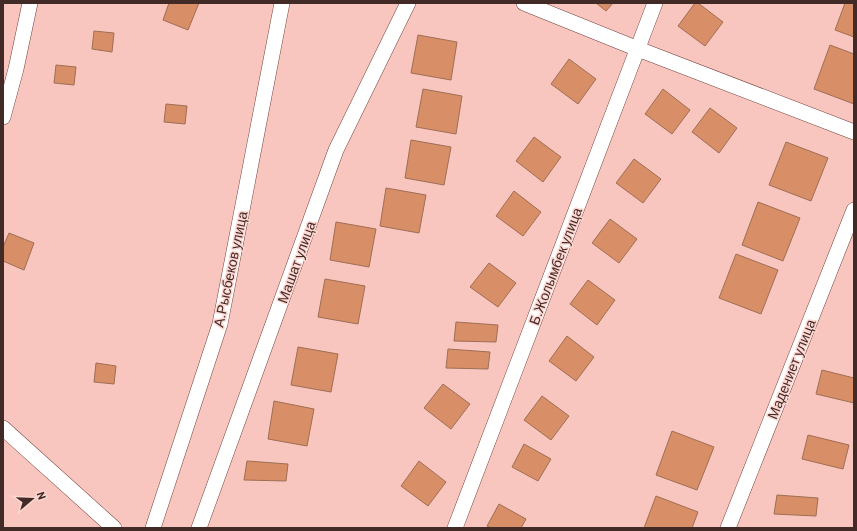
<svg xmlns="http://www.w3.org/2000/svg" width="857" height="531" viewBox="0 0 857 531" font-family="Barlow,sans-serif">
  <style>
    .building { fill: #d88e66; stroke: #9f6e55 }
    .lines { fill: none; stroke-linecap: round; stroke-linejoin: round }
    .minor-casing { stroke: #76433c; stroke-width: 16 }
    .minor { stroke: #fff; stroke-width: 15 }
    .labels { text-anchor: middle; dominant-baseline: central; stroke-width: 3; stroke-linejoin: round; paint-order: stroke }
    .street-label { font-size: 14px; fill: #422a27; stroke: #fdd7d1 }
  </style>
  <rect width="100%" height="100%" fill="#f8c6bf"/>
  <!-- building -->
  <path class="building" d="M169,3H199L188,30L163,20Z
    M596,3H613L606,11Z
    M695,3H698L723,22L705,46L678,26Z
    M845,3H854V37L835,30Z
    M94,31L114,33L112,52L92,49Z
    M418,35L457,42L451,80L411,73Z
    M830,45L854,54V104L814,89Z
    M569,59L596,79L578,104L551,84Z
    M56,65L76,67L74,85L54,83Z
    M423,89L462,96L456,134L416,127Z
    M663,89L690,110L672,134L645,114Z
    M166,104L187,106L185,124L164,122Z
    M710,108L737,128L719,153L692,132Z
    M534,137L561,157L543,182L516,161Z
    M411,140L451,147L444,185L405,178Z
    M786,142L828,158L811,201L769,185Z
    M634,159L661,179L643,203L616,183Z
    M386,188L426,195L419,233L380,226Z
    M514,191L541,212L523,236L496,216Z
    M758,202L800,218L783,261L742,245Z
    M610,219L637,239L619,263L592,243Z
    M336,222L376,229L369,267L330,260Z
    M9,233L34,243L24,270L3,261V247Z
    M736,254L778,270L761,314L719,298Z
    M489,263L516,283L498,307L470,287Z
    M325,279L365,286L358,324L318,317Z
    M588,280L615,300L597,325L570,304Z
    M456,322L498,325L496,342L454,341Z
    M567,336L594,357L576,381L549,361Z
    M298,347L338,354L331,392L291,385Z
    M448,349L490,352L488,369L446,368Z
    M96,363L116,366L114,384L94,382Z
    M822,370L854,378V403L816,394Z
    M443,384L470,404L451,429L424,408Z
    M542,396L569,416L551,440L524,420Z
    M274,401L314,409L307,446L268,439Z
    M672,431L714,447L697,490L656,475Z
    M808,435L849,445L843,469L802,459Z
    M524,444L551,459L538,481L512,467Z
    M247,461L288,464L286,481L244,480Z
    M419,461L446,482L428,506L401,486Z
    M777,495L818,498L816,516L774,514Z
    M656,496L698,512L692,528H644Z
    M499,504L526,519L521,528H491L487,526Z"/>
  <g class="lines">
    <defs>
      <path id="minor" d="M524,3L638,49L854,132
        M3,117L16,69L30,3
        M3,428L114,528
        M153,528L220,324L282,3
        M199,528L336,150L408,3
        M455,528L655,3
        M728,528L854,210"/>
    </defs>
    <!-- minor casing -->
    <use href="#minor" class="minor-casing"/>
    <!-- minor -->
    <use href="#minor" class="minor"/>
  </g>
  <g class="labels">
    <!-- street labels -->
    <g class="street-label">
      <text transform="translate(296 262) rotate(-70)">Машат улица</text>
      <text transform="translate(555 266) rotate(-69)">Б.Жолымбек улица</text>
      <text transform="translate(230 269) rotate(-78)">А.Рысбеков улица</text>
      <text transform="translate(791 369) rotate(-68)">Мадениет улица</text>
    </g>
  </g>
  <!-- border -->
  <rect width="857" height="531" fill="none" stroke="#422a27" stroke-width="8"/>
  <!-- north arrow -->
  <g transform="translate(32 499) rotate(71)" stroke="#fdd7d1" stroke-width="3" paint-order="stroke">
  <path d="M0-3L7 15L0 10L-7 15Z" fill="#422a27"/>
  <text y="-6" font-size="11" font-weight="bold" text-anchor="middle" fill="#422a27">N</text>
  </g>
</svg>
